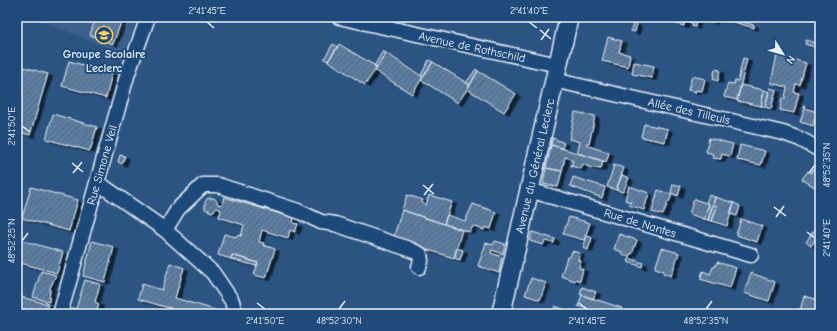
<svg xmlns="http://www.w3.org/2000/svg" width="837" height="331" viewBox="0 0 837 331" font-family="'Comic Neue',sans-serif">
  <style>
    .built { fill: #3a608b }
    .building { fill: url(#building-hatch); stroke: #e8f1f8; filter: url(#shadow) }
    .lines { fill: none; stroke-linecap: round; stroke-linejoin: round }
    .minor-casing { stroke: #e8f1f8; stroke-width: 17 }
    .major-casing { stroke: #e8f1f8; stroke-width: 21 }
    .minor { stroke: #1f4a7a; stroke-width: 14 }
    .major { stroke: #1f4a7a; stroke-width: 18 }
    .ticks { fill: none; stroke: #e8f1f8; stroke-width: 1.5 }
    .labels { text-anchor: middle; dominant-baseline: central; stroke-width: 4; stroke-linejoin: round; paint-order: stroke }
    .street-label { font-size: 12px; fill: #e8f1f8; stroke: #1f4a7a }
    .poi-label { font-size: 12px; font-weight: bold; fill: #e8f1f8; stroke: #1f4a7a }
    .neatline { fill: none; stroke: #e8f1f8; stroke-width: 1.5 }
    .ticks-label { font-size: 10px; text-anchor: middle; fill: #e8f1f8 }
  </style>
  <defs>
    <pattern id="building-hatch" width="6" height="6" patternUnits="userSpaceOnUse"><rect width="6" height="6" fill="#5d7da1"/><path d="M-1 1l2-2M0 6l6-6M5 7l2-2" fill="none" stroke="#53657a"/></pattern>
    <filter id="shadow"><feDropShadow dx="4.5" dy="2.5" stdDeviation="0" flood-color="#0009"/></filter>
  </defs>
  <rect width="100%" height="100%" fill="#2b5482"/>
  <filter id="ink" filterUnits="userSpaceOnUse"><feTurbulence type="fractalNoise" baseFrequency=".025" numOctaves="2"/><feDisplacementMap in="SourceGraphic" scale="8" xChannelSelector="R" yChannelSelector="G"/><feConvolveMatrix kernelMatrix="1 2 1 2 8 2 1 2 1" color-interpolation-filters="sRGB"/></filter>
  <g filter="url(#ink)">
    <!-- built -->
    <path class="built" d="M31,17H137L124,54Z"/>
    <!-- building -->
    <path class="building" d="M96,17H123L113,44L90,35Z
      M665,17H697L695,27L692,26L693,23L685,21L684,26L676,24L677,20Z
      M707,17H714L713,22L707,20Z
      M727,17L754,25V28L727,20Z
      M633,23L637,24L635,32L631,31Z
      M608,37L622,41L619,52L630,55L628,67L602,61Z
      M806,40L816,43L815,47L805,44Z
      M333,44L338,47L328,61L324,59Z
      M339,44L377,67L365,85L328,61Z
      M383,51L386,53L377,67L374,66Z
      M386,53L423,77L412,94L375,71Z
      M777,55L806,63L800,85L796,84L794,92L799,93L794,113L780,110L782,98H785L787,87L771,83Z
      M743,58L747,59L737,100L724,97L728,83L734,84L735,80L738,81Z
      M429,60L433,62L423,77L421,75Z
      M69,61L112,73L106,98L62,86Z
      M433,62L470,85L458,103L421,80Z
      M634,62L654,66L652,78L632,74Z
      M17,65L48,74L30,135L17,131Z
      M476,69L478,71L470,85L466,83Z
      M715,69L720,70L718,81L713,79Z
      M478,71L516,94L504,112L467,89Z
      M692,76L705,79L702,91L696,90V92L688,90Z
      M741,85L764,90L761,106L737,101Z
      M770,88L776,90L771,109L765,107Z
      M764,90L769,92L765,107L761,106Z
      M804,105L806,106L805,108L817,112L816,115L818,116L817,118L815,117L813,126L800,122L805,108L803,107Z
      M575,112L595,116L589,144L587,143L586,145L609,153L606,162L577,153L580,142L569,139Z
      M53,114L97,127L90,151L46,139Z
      M644,124L668,129L665,142L641,137Z
      M553,138L564,143L562,148L551,145Z
      M709,138L733,144L730,156L722,154L721,159L712,158L713,154L706,152Z
      M551,145L603,161L601,169L589,167L583,164L581,169L571,166L573,161H571L572,159L565,157L562,171L546,168Z
      M740,145L765,151L761,165L737,160Z
      M120,155L125,156L122,164L118,162Z
      M614,165L624,168L616,190L607,187Z
      M546,168L562,171L558,187L543,184Z
      M813,169L820,174V183L816,188L802,179L808,171L811,173Z
      M622,175L629,178L623,192L616,190Z
      M573,177L605,187L602,198L570,186Z
      M673,184L681,186L678,196L671,193Z
      M629,186L649,193L644,210L629,205L631,202L625,200Z
      M31,187L78,200L69,231L22,218Z
      M658,190L672,195L669,202H668L663,215L652,212Z
      M407,195L423,200L422,203L426,205L429,195L452,202L444,224L402,210Z
      M709,195L715,197L708,220L704,219L709,204L706,203Z
      M224,197L294,218L293,223L298,224L295,232L290,230L288,238L262,230L259,242L264,243L263,245L275,249L266,278L254,275L258,263L232,255L231,259L218,255L224,234L236,237L237,235L241,236L244,225L219,217L221,210L217,208L212,212L205,209V202L207,199L209,198H214L217,201L218,204L222,205Z
      M715,197L734,203L727,226L712,221L717,206L713,205Z
      M694,199L709,204L704,219L689,214Z
      M734,203L740,206L737,216L730,214Z
      M473,204L496,212L491,229L485,227L484,230L473,226L470,232L444,224L447,215L465,221Z
      M713,205L717,206L712,221L708,220Z
      M402,210L462,230L454,258L393,239Z
      M569,217L590,223L584,240L563,234Z
      M741,219L762,226L757,242L736,235Z
      M816,227L820,230V233L811,246L806,242Z
      M532,232L555,239L554,243L545,241L543,245L530,241Z
      M619,234L637,240L632,254H630L629,257L621,254L622,252L614,249Z
      M587,236L592,238L588,250L583,248Z
      M17,239L63,252L57,273L17,262Z
      M92,241L114,247L105,282L83,276Z
      M495,241L505,244L503,254L492,250L491,253L502,257L499,273L478,266L486,243L493,245Z
      M457,248L463,250L460,260L454,258Z
      M662,248L679,253L671,276L663,273L664,271L655,268Z
      M572,251L580,253L578,260L581,261L579,268L583,269L580,281L576,279L575,281L561,276L567,257H570Z
      M232,255L258,263L256,266L231,259Z
      M629,258L643,263L642,267L628,262Z
      M717,262L736,268L730,288L700,279L703,271L710,274L713,267H715Z
      M170,263L184,268L175,298L225,313V314H171L172,309L138,299L142,284L162,290Z
      M41,271L56,275L50,288L49,302L33,297Z
      M751,273L775,282L769,301L744,293Z
      M531,278L546,283L540,300L525,295Z
      M85,280L100,284L95,302L99,304L96,314H71L72,308L76,309Z
      M582,287L596,292L593,299L580,294Z
      M582,295L622,308L620,314H601L578,306Z
      M17,296L48,304L45,314H17Z
      M804,296L819,300L816,313L799,314Z
      M555,306L563,309L560,313L553,311Z
      M168,307L172,309L171,314H167Z
      M521,308L534,312V314H520Z"/>
    <g class="lines">
      <defs>
        <path id="minor" d="M339,17L558,65
          M554,80L783,133L800,139L820,150
          M97,185L104,187L165,230L213,273L232,301L235,314
          M529,190L751,255
          M165,230L178,209L203,185H218L298,211L321,222L335,224L409,249L420,254L421,261L419,267
          M60,314L127,76L148,17"/>
        <path id="major" d="M501,314L569,17"/>
      </defs>
      <!-- minor casing -->
      <use href="#minor" class="minor-casing"/>
      <!-- major casing -->
      <use href="#major" class="major-casing"/>
      <!-- minor -->
      <use href="#minor" class="minor"/>
      <!-- major -->
      <use href="#major" class="major"/>
    </g>
  </g>
  <!-- ticks -->
  <path class="ticks" d="M207,22L214,28M529,22L537,28M540,30L551,39M541,40L549,29M22,126L30,132M72,163L83,172M73,173L82,162M809,173L815,165M423,185L434,194M424,195L433,184M774,207L786,216M776,217L784,206M807,232L815,238M22,241L28,233M257,303L265,309M579,303L587,309M339,309L345,301M706,309L712,301"/>
  <!-- icons -->
  <defs>
    <symbol id="school-ring" viewBox="-11 -11 22 22"><circle r="9.5" fill="#1f4a7a" stroke="#ffd166" stroke-width="1.5"/><path d="M0-5L7-2L0 1L-7-2ZM-4 1L0 2.5L4 1V4Q0 6-4 4Z" fill="#ffd166"/></symbol>
  </defs>
  <g fill-rule="evenodd">
    <use href="#school-ring" x="94" y="25" width="20" height="20"/>
  </g>
  <g class="labels">
    <!-- street labels -->
    <g class="street-label">
      <text transform="translate(472 47) rotate(12)">Avenue de Rothschild</text>
      <text transform="translate(689 111) rotate(13)">Allée des Tilleuls</text>
      <text transform="translate(102 165) rotate(-74)">Rue Simone Veil</text>
      <text transform="translate(535 166) rotate(-77)">Avenue du Général Leclerc</text>
      <text transform="translate(640 223) rotate(17)">Rue de Nantes</text>
    </g>
    <!-- poi labels -->
    <g class="poi-label">
      <text x="104" y="54">Groupe Scolaire<tspan x="104" dy="14">Leclerc</tspan></text>
    </g>
  </g>
  <!-- margin -->
  <rect width="837" height="331" fill="none" stroke="#1f4a7a" stroke-width="44"/>
  <!-- north arrow -->
  <g transform="translate(783 54) rotate(127)" stroke="#1f4a7a" stroke-width="3" paint-order="stroke">
  <path d="M0-3L7 15L0 10L-7 15Z" fill="#e8f1f8"/>
  <text y="-6" font-size="11" font-weight="bold" text-anchor="middle" fill="#e8f1f8">N</text>
  </g>
  <rect x="22" y="22" width="793" height="287" class="neatline"/>
  <g class="ticks-label">
    <text x="207" y="14">2°41'45"E</text>
    <text x="529" y="14">2°41'40"E</text>
    <text transform="translate(11 126) rotate(-90)" y="4">2°41'50"E</text>
    <text transform="translate(826 165) rotate(-90)" y="4">48°52'35"N</text>
    <text transform="translate(826 238) rotate(-90)" y="4">2°41'40"E</text>
    <text transform="translate(11 241) rotate(-90)" y="4">48°52'25"N</text>
    <text x="265" y="324">2°41'50"E</text>
    <text x="339" y="324">48°52'30"N</text>
    <text x="587" y="324">2°41'45"E</text>
    <text x="706" y="324">48°52'35"N</text>
  </g>
</svg>
